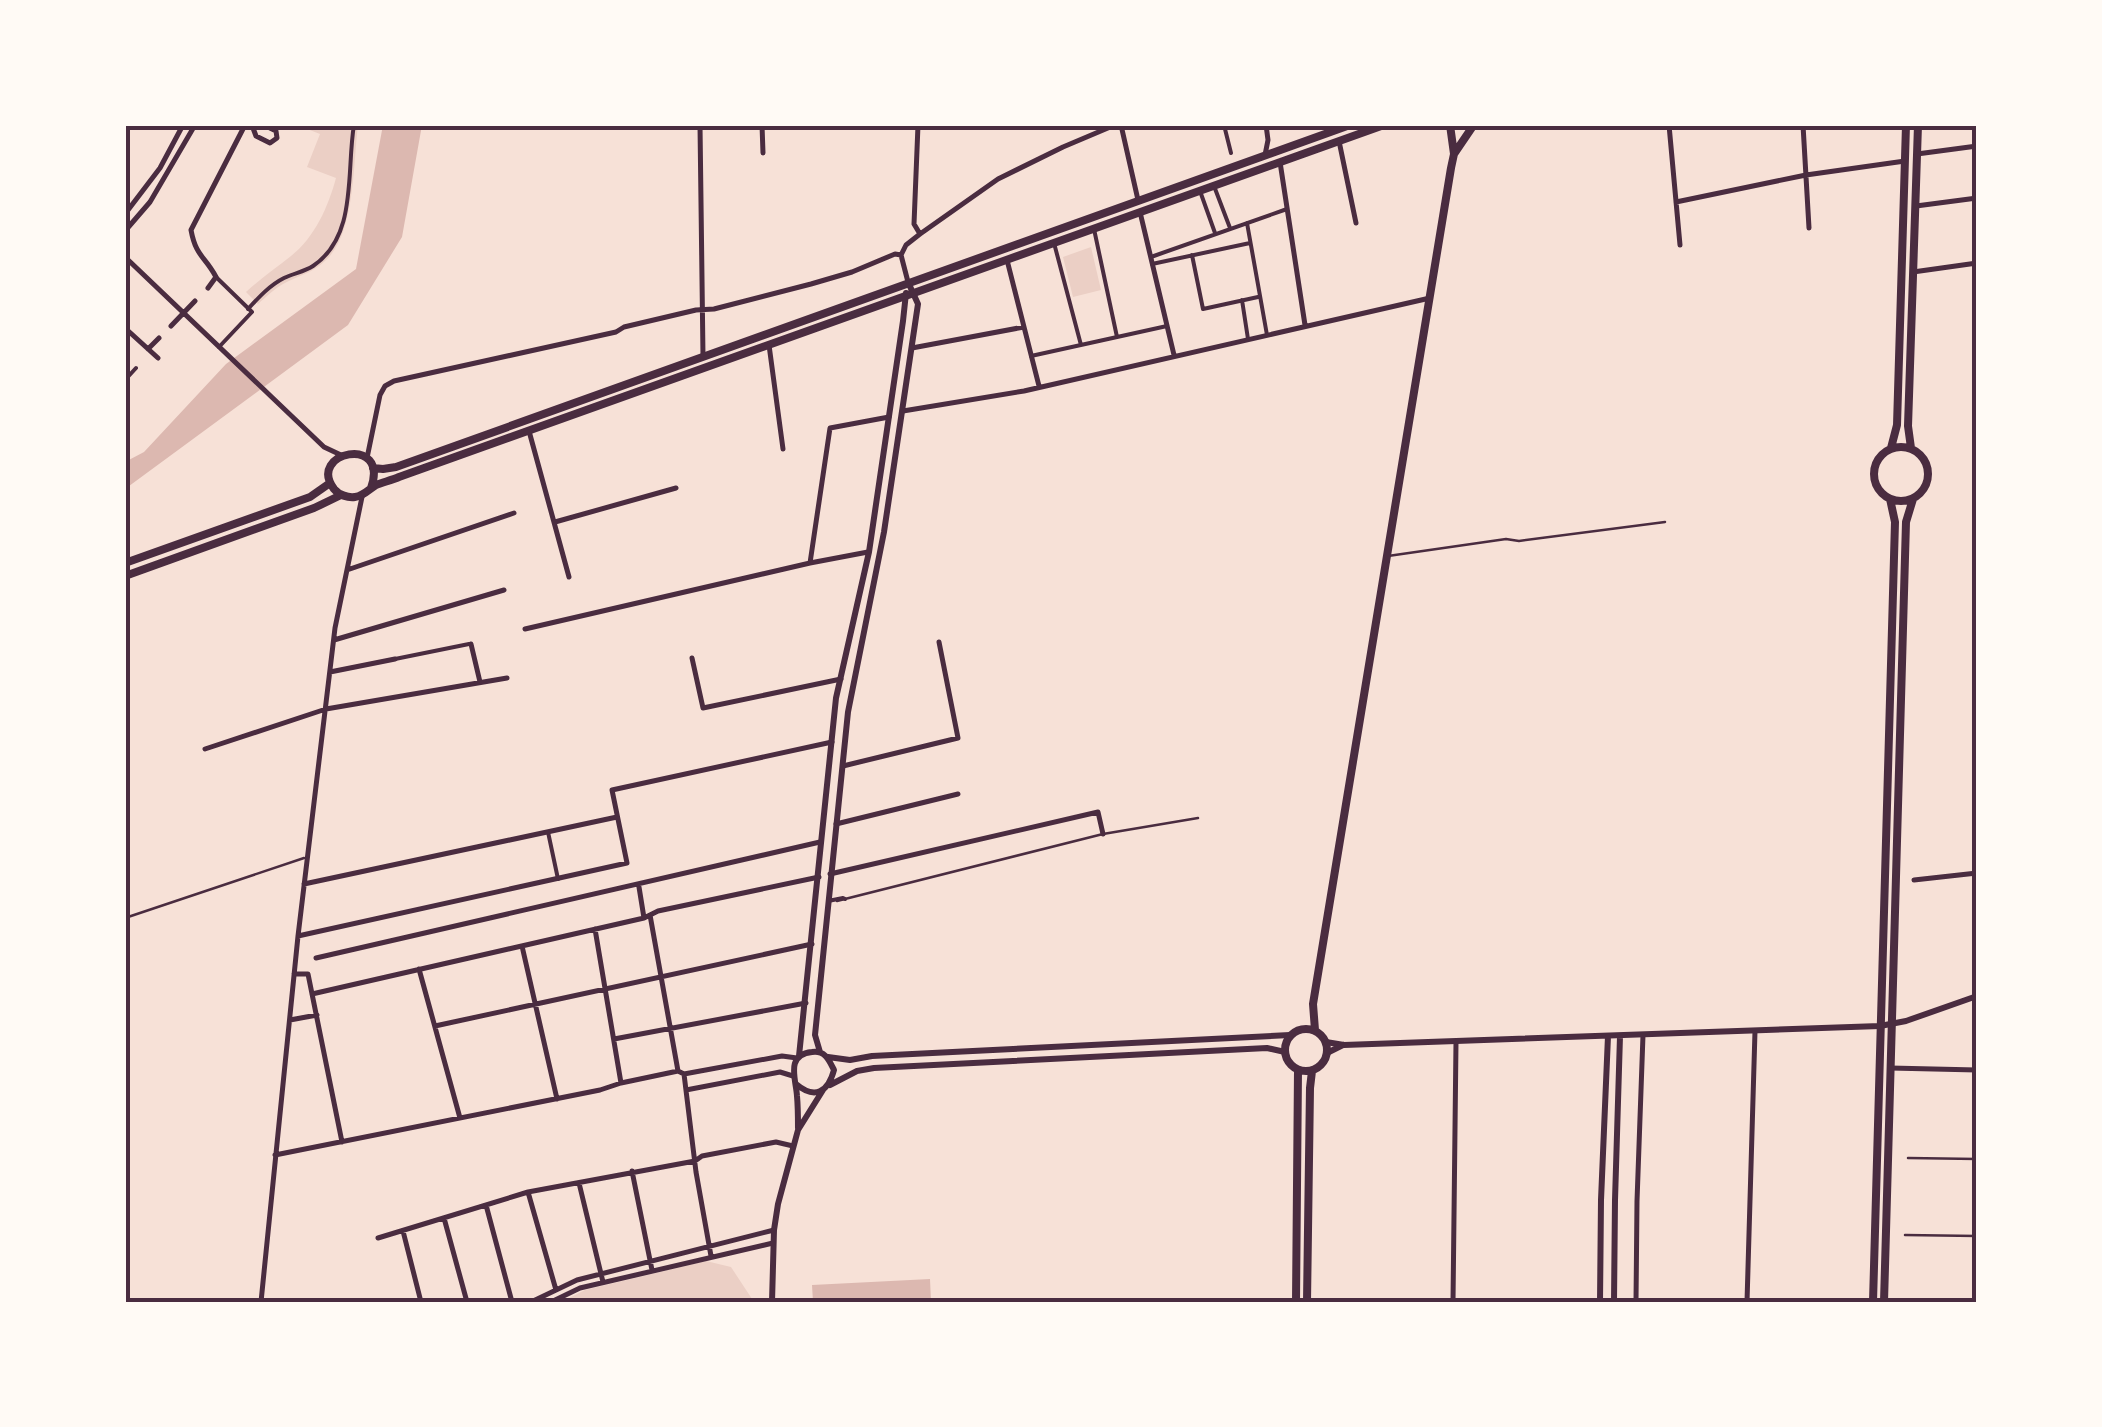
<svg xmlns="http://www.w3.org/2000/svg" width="2102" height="1427" viewBox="0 0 2102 1427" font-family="'Varela Round',sans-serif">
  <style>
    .green { fill: #ebcfc5 }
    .water { fill: #dcb8b0 }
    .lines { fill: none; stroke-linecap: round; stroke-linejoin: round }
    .service { stroke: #4a2c40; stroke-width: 2.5 }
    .pedestrian { stroke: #4a2c40; stroke-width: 4 }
    .minor { stroke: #4a2c40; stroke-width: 5 }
    .tertiary { stroke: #4a2c40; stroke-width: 6 }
    .secondary { stroke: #4a2c40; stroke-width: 8 }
    .neatline { fill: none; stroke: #4a2c40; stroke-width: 4 }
  </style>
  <rect width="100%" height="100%" fill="#f7e1d7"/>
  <!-- green -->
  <path class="green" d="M297,125H358C353,164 355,235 325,261C313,273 297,276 283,284C274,289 266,297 258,304L246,292C260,279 276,268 291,256C315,237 328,207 336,178L307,167L320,134Z
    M1091,247L1101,290L1073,297L1063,257Z
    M706,1261L731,1267L754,1302H561L585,1290Z"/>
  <!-- water -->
  <path class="water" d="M383,125H422L402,237L348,325L125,489V462L144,452L226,364L356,269Z
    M930,1279L931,1302H813L812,1285Z"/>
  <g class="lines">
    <!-- service -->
    <path class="service" d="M1388,556L1506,539L1519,541L1665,522
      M837,901L1103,834L1198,818
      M125,918L304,858
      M1908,1158L1977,1159
      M1905,1235L1977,1236"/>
    <!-- pedestrian -->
    <path class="pedestrian" d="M1224,125L1231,153
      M1214,186L1230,228
      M1200,191L1215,233
      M1247,223L1267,335
      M1094,229L1117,337
      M1054,243L1081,345
      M1192,255L1203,309L1258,297
      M1151,257L1287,209
      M1152,264L1250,243
      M216,277L252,312L219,347
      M1242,300L1248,339
      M248,309C259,297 270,285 284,278C294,273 304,272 313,266C358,236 346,171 354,125
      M1031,356L1167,326
      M125,380L136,368
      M395,659L469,644
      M548,832L558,879
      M828,901L843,898L845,899"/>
    <!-- minor -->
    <path class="minor" d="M246,125L253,128L256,136L270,143L277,138L276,131L264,125
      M700,125L703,356
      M762,125L763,153
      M918,125L914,224L920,234
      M1121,125L1138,200
      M1669,125L1680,245
      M1803,125L1809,228
      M1339,141L1356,223
      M1917,154L1977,146
      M1265,155L1268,140L1266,125
      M1280,162L1305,325
      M1676,202L1806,175L1905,161
      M1916,206L1977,198
      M1140,212L1174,355
      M125,214L160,168L183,125
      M125,231L150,202L195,125
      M901,255L908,282
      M125,257L324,447L341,455
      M1007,260L1039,386
      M1913,272L1977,263
      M208,288L216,277C205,256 196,257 191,230L245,125
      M171,326L195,301
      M125,328L158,358
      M769,345L783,449
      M912,348L1024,327
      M148,349L159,338
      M903,411L1024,391L1430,298
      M529,431L569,577
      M367,458L380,395L385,386L394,381L616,332L624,327L696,310L714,309L811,284L852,272L895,254L901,255L906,245L920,234L998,179L1063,147L1115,125
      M555,522L676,488
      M810,563L830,428L889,417
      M347,570L514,513
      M525,629L810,563L868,552
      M334,640L504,590
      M471,644L480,682
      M692,658L703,708L841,679
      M330,672L395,659
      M205,749L326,709L507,678
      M843,766L958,738L939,642
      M836,824L958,794
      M830,874L1098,812L1103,834
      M1914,880L1977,873
      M304,884L617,817
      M639,887L644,918
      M650,915L678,1071
      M595,929L621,1083
      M298,936L627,863L612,790L832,742
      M522,946L557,1099
      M316,958L820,842
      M419,969L460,1118
      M294,974H308L342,1142
      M312,994L644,918L658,911L819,877
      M290,1020L317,1015
      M435,1026L812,944
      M614,1039L806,1003
      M1890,1068L1977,1070
      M684,1074L696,1172L711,1256
      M686,1090L780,1072L793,1076
      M275,1155L600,1090L621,1083L678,1071L684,1074L782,1056L797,1058
      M632,1171L652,1270
      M579,1183L603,1282
      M528,1192L556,1290
      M486,1205L512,1302
      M444,1218L467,1302
      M403,1231L421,1302
      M378,1238L528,1192L695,1161L702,1156L776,1142L793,1146
      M261,1302L298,936L335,628L362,497
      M531,1302L577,1280L774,1230
      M551,1302L580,1288L773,1243
      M1453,1302L1456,1042
      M1636,1302L1637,1201L1643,1035
      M1747,1302L1755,1031"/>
    <!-- tertiary -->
    <path class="tertiary" d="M1326,1042L1344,1045L1880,1026L1906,1021L1977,996
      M820,1052L815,1035L848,712L884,532L918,304L908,282
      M1327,1053L1343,1045
      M799,1056L836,698L869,552L903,321L906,293
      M828,1057L850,1060L872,1056L1290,1035
      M796,1084C815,1100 828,1092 834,1070C829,1060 825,1050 812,1052C785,1055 796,1079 797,1096C798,1107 798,1118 798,1128
      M830,1085L857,1071L874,1068L1267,1048L1285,1052
      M772,1302L774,1230L778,1204L798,1130L823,1090
      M1600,1302L1601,1200L1608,1036
      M1614,1302L1615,1200L1620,1036"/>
    <!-- secondary -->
    <path class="secondary" d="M1450,125L1454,154
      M1874 474a27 27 0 1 1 54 0a27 27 0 1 1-54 0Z
      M1891,448L1897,425L1906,125
      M1911,448L1908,426L1918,125
      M373,468L383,469L396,467L1350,125
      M371,488C390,434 306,452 334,489C339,495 348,498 355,497C364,496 369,489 376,485C384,482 392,480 399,477L1384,125
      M125,563L310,497L330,483
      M125,576L314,508L341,495
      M1285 1050a21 21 0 1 1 42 0a21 21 0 1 1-42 0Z
      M1315,1030L1313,1004L1451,168L1454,154L1473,126
      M1296,1302L1298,1070
      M1307,1302L1310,1088L1312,1071
      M1873,1302L1895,522L1890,499
      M1884,1302L1906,522L1913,499"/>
  </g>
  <!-- border -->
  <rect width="2102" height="1427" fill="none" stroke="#fffaf5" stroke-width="255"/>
  <rect x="128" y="128" width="1846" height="1172" class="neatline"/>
</svg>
